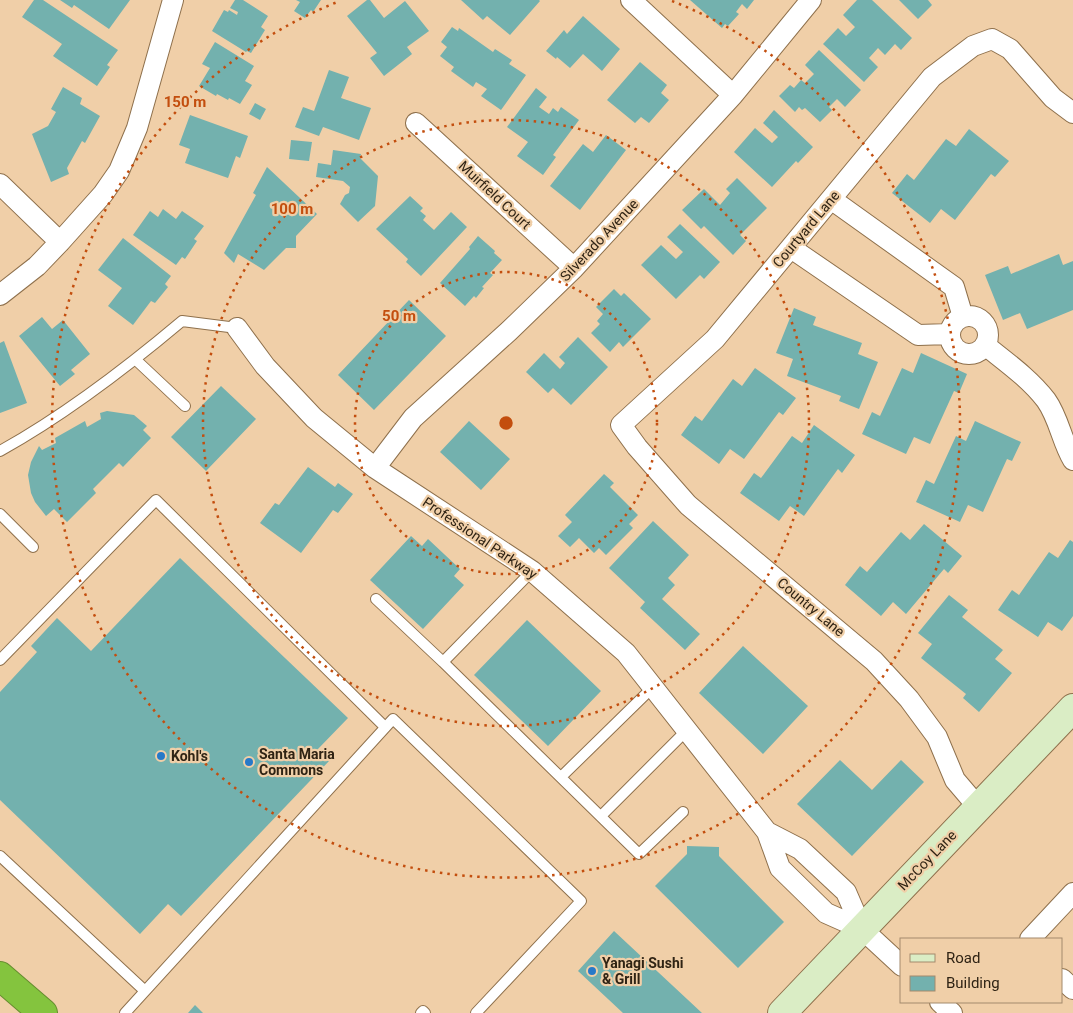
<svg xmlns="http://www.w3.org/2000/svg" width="1073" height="1013" viewBox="0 0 1073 1013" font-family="Roboto,sans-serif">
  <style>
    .building { fill: #73b1ae }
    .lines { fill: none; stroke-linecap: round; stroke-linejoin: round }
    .lane-casing { stroke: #8e704c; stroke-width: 12 }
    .street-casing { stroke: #8e704c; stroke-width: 22 }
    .secondary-casing { stroke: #8e704c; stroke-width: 30 }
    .highway-casing { stroke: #668c2f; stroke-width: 30 }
    .lane { stroke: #fff; stroke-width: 10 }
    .street { stroke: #fff; stroke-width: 20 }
    .secondary { stroke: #daedc5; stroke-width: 28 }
    .highway { stroke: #84c43e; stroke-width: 28 }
    .ring { fill: none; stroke: #c34e0e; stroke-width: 2.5; stroke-dasharray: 2.5 5 }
    .poi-dot { fill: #2879c8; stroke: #f0cfa8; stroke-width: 2 }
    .labels { text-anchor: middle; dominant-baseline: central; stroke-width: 4.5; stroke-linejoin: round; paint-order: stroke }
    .street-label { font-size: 14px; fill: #2f2314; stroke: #f0cfa8 }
    .poi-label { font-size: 14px; font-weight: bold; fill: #2f2314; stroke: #f0cfa8; text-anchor: start }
    .centre { fill: #c34e0e; stroke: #f0cfa8; stroke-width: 2.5 }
    .ring-label { font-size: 15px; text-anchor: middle; font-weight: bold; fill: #c34e0e; stroke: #f0cfa8; stroke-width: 4.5; stroke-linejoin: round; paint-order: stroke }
  </style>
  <rect width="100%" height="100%" fill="#f0cfa8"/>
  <!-- building -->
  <path class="building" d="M34,0H43L118,50L107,65L110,67L97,86L53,56L62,44L22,17Z
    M60,0H130L109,29L74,5L72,8Z
    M235,0H243L268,16L261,27L265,30L251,53L247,51L246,52L212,31L224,10L228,12L229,10L237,15L238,12L230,8Z
    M296,0H321L313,12L311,10L305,18L294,11L300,2Z
    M367,0H370L384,18L405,1L429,31L407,47L412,54L384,76L370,58L377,53L347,16Z
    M461,0H539L540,1L510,35L487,16L483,20Z
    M690,0H754L747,9L742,4L736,12L739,14L728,26L725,24L722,28Z
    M857,0H872L912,38L901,50L895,44L885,55L878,48L869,58L878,67L864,82L823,44L838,28L846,36L855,27L843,15Z
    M899,0H928L932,5L918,19Z
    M583,16L620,49L602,71L583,54L570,68L557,57L556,59L546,51L564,30L567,34Z
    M452,27L458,31L459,28L493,52L495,49L512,60L509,64L526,75L501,110L481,96L487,89L476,82L473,87L451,71L454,67L440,56L447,47L441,42Z
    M215,42L254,66L245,81L252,85L240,104L229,98L228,100L217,94L216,96L199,86L210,68L202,64Z
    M819,50L861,90L845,107L837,99L829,107L832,110L820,122L805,108L802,110L799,107L795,112L779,96L790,85L794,88L801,80L805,83L814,74L805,65Z
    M640,62L667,85L661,93L669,100L649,123L641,117L635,123L607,100Z
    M329,70L349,77L341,98L371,108L359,140L323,127L319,136L295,127L303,107L314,111Z
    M63,87L82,98L80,104L100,116L85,143L82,141L67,168L69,174L51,182L32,134L48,126L56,112L51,109Z
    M536,88L547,97L539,107L549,114L553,108L558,112L561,107L579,120L553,155L556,157L543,175L517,156L528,142L507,127Z
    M255,103L266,109L260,120L249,114Z
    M774,110L813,147L798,163L796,161L772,187L734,152L755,128L772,143L778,137L763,123Z
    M190,115L248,136L240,158L236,156L228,178L185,163L190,149L179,145Z
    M969,129L1009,161L995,177L991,174L955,220L941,209L930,223L892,193L907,174L914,180L946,139L956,146Z
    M606,135L626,150L580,210L550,186L583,144L593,152Z
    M291,140L312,142L309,161L289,159Z
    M333,150L361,154L360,158L378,176L375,206L358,222L340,204L345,195L349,193L350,187L343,181L316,177L318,163L331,165Z
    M267,167L317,214L296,236V248H286L264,270L238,254L234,263L224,253L256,195L253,193Z
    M737,178L767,208L740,235L746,241L733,255L704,226L701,229L682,210L704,189L720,205L730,193L726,189Z
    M410,196L423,208L420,211L426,216L423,220L434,230L451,212L467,227L421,276L406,262L408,259L376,229Z
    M163,209L176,219L182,211L204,226L194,239L197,241L185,259L182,257L176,265L133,235L150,211L158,217Z
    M680,224L720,262L704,279L700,275L676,299L641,265L661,245L676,259L683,252L667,237Z
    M478,236L495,251L494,253L502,260L490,273L493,275L482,287L484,288L476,298L474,296L465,306L440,283L470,249L469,247Z
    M123,238L171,276L165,284L168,287L155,303L151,301L133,325L108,306L122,288L98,270Z
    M1059,254L1063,265L1073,261V310L1027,329L1020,313L1003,320L985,275L1008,266L1011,274Z
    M614,289L621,296L624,293L651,319L623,347L619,342L610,352L591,333L600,324L597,321L603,314L596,307Z
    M409,300L446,336L374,410L338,375Z
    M794,308L816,317L813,325L862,343L858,354L878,362L859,409L839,401L841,396L787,376L793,359L776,353Z
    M42,317L52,329L63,320L90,354L71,370L75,374L60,386L19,336Z
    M578,337L608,367L571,405L553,388L548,393L526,372L544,353L560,369L565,363L559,357Z
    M4,341L27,403L0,413V343Z
    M921,353L967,374L959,393L954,391L930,444L914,437L906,454L862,434L872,412L880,416L902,368L913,373Z
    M755,368L796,398L783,415L779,412L744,459L730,449L719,464L681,435L695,416L702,421L733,379L742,386Z
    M221,386L256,419L206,471L171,437Z
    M107,411L134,415L147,426L143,430L151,438L123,467L119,463L93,489L96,493L67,522L54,509L46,516L35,502L31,493L28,475L31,462L39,446L42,450L56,443L55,438L85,421L87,427L101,419L100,413Z
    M469,421L510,459L481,490L440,452Z
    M975,421L1021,442L1012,461L1007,459L983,512L968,505L960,522L916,502L926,480L934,484L956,436L966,441Z
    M814,425L855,455L842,473L838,469L804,516L790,506L779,521L740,493L754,473L761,478L792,436L802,443Z
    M308,467L335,487L338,483L353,494L338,513L333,510L301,553L260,523L275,503L279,505Z
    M604,474L614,483L610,487L638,515L629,524L633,528L606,555L599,548L594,553L579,538L570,547L558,536L572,522L565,515Z
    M653,521L689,555L668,578L675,585L662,599L700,634L685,650L640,608L645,602L609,568Z
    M924,524L962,556L948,573L944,569L906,614L893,602L881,616L845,585L860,566L867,572L901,532L910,540Z
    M411,536L422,546L428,539L460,569L454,576L464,585L423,629L370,580Z
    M1070,540L1073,542V616L1062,631L1048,622L1038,637L998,610L1012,590L1019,595L1049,552L1058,558Z
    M180,558L348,718L318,749L330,760L181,916L168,904L140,934L0,800V692L37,652L31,646L57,618L91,651Z
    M949,595L968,610L962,617L1003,650L995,659L1012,673L979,712L963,698L966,694L921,658L932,644L918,633Z
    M527,620L601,691L548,746L474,675Z
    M743,646L808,706L763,754L699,693Z
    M840,760L872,790L901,760L924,782L852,856L797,804Z
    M687,846L719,847V856L784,922L738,968L655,886L687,854Z
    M614,931L702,1013H623L578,971Z
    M195,1005L203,1013H188Z"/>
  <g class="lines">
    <defs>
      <path id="lane" d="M136,360L185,406
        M0,451C65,415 125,369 182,321L237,328
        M0,514L33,547
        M532,571L443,662L639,854L683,812
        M376,599L443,662
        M0,660L156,500L385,727
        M561,777L653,687
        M601,816L687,730
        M0,856L145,991
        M125,1013L393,719L581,901L476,1013
        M421,1013L423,1011L425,1013"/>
      <path id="street" d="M631,0L733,95
        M416,123L574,268
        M0,184L60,242
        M831,199L954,287L963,317
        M791,248L918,335L950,334
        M0,295L37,266L60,242L103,194L119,171L137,128L173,0
        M950 335a19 19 0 1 1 38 0a19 19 0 1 1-38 0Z
        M237,328L265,366L314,418L375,468L532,571L626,653L767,832L780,868L826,913L862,929L902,966
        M985,345C1006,362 1029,378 1046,400C1059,418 1062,442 1073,460
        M375,468L413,418L509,331L574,268L733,95L811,0
        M978,807L955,780L937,737L909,699L874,661L688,505L637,447L621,425L715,339L932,77L973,46L992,39L1010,49L1053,98L1073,113
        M767,832L800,849L846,892L862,929
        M1030,939L1073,893
        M1062,979L1073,989
        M940,1002L952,1013"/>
      <path id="secondary" d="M782,1013L1073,708"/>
      <path id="highway" d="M0,976L43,1013"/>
    </defs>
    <!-- lane casing -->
    <use href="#lane" class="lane-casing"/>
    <!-- street casing -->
    <use href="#street" class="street-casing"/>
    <!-- secondary casing -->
    <use href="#secondary" class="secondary-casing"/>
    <!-- highway casing -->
    <use href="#highway" class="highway-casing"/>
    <!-- lane -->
    <use href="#lane" class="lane"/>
    <!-- street -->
    <use href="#street" class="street"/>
    <!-- secondary -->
    <use href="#secondary" class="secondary"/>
    <!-- highway -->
    <use href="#highway" class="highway"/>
  </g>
  <!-- distance rings -->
  <g class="ring">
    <circle cx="506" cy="423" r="151"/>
    <circle cx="506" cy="423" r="303"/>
    <path d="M672 1A454 454 0 1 1 340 1"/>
  </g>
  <!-- markers -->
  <g class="poi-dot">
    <circle cx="161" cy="756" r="5"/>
    <circle cx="249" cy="762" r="5"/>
    <circle cx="592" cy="971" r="5"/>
  </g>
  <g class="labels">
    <!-- street labels -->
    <g class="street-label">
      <text transform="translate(495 195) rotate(43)">Muirfield Court</text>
      <text transform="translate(806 229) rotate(-50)">Courtyard Lane</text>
      <text transform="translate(599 240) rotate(-47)">Silverado Avenue</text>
      <text transform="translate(480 538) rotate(34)">Professional Parkway</text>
      <text transform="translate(811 607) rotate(40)">Country Lane</text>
      <text transform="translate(927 860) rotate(-46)">McCoy Lane</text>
    </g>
    <!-- poi labels -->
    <g class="poi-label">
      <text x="259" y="754">Santa Maria<tspan x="259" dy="16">Commons</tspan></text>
      <text x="171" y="756">Kohl's</text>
      <text x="602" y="963">Yanagi Sushi<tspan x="602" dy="16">&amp; Grill</tspan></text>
    </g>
  </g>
  <circle cx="506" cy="423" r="8" class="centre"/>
  <g class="ring-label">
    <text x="185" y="107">150 m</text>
    <text x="292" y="214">100 m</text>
    <text x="399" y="321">50 m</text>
  </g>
  <!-- legend -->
  <rect x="900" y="938" width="162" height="65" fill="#f0cfa8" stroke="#a38a6d"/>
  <rect x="910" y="954" width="25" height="8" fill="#daedc5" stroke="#a38a6d"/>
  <text x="946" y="963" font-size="15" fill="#2f2314">Road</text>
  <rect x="910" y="976" width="25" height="15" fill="#73b1ae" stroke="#a38a6d"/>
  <text x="946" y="988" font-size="15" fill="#2f2314">Building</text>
</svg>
